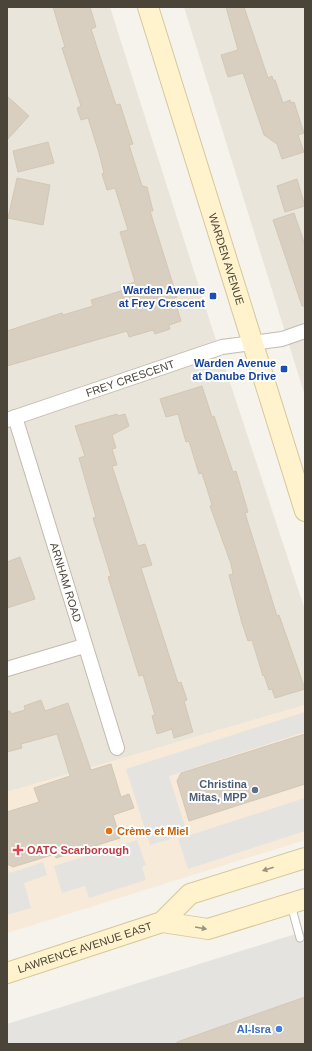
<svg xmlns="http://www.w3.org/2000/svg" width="312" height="1051" viewBox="0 0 312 1051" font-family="Arial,sans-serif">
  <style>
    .residential { fill: #eae5da }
    .commercial { fill: #f7ead8 }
    .parking { fill: #e5e3e0 }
    .building { fill: #d8cfc1; stroke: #d3c7b4 }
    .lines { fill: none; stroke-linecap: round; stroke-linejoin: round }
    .service-casing { stroke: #c2bbae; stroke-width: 9 }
    .minor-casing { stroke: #c2bbae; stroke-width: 16 }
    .secondary-casing { stroke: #d6c79b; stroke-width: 22 }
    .service { stroke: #fff; stroke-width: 7 }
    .minor { stroke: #fff; stroke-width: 14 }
    .secondary { stroke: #fff3cd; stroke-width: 20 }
    .oneway { fill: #9c937c }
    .transit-dot { fill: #1a4fb4; stroke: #fff; stroke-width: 1.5 }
    .service-dot { fill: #5c6f8a; stroke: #fff; stroke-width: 1.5 }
    .food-dot { fill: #e8710a; stroke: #fff; stroke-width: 1.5 }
    .health-dot { fill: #e0444e; stroke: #fff; stroke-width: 1.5 }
    .shop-dot { fill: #3f7fe0; stroke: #fff; stroke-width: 1.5 }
    .labels { text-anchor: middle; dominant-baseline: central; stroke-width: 4; stroke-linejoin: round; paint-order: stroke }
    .street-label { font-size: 11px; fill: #4b4439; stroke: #fff }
    .transit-label { font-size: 11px; font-weight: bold; fill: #164399; stroke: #fff; text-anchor: end }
    .service-label { font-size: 11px; font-weight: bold; fill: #4e5e75; stroke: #fff; text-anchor: end }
    .food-label { font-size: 11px; font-weight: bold; fill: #c56008; stroke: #fff; text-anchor: start }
    .health-label { font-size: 11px; font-weight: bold; fill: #be3a42; stroke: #fff; text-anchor: start }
    .shop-label { font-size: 11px; font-weight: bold; fill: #366cbe; stroke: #fff; text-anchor: end }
  </style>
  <rect width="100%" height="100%" fill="#f6f3ec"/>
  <!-- residential -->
  <path class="residential" d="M7,7H110L214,334L305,610V705L7,792Z
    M184,7H305V396Z"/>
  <!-- commercial -->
  <path class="commercial" d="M305,705V840L7,933V792Z"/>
  <!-- parking -->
  <path class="parking" d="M305,712V732L169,776L185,826L168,831L171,839L150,845L126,769Z
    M305,798V831L188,869L178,839Z
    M137,840L146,865L142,867L146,880L89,898L85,886L62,893L54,866Z
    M43,862L47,875L24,883L31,908L7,915V868L10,873Z
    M305,931V998L175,1044H7V1024Z"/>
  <!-- building -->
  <path class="building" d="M53,7H90L96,27L91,29L116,105L120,104L127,126L133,144L129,145L142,186L147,187L153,211H150L177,297L174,298L181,321L169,325L170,329L155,334L153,330L129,337L127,331L7,366V331L62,313L63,315L93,306L91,300L124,290L123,286L135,282L120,232L128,230L115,188L107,190L102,174L104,173L99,153L88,118L81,120L77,108L81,106L62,48L65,47Z
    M226,7H244L268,78L272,76L273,80H275L283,103L290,100L291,103L294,102L304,133L298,135L304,152L282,159L277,144L264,135L243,73L228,77L221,55L238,50Z
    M7,96L29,116L7,140Z
    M48,142L54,163L18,172L13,151Z
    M17,178L50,185L43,225L8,218Z
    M297,179L305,206L285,212L277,186Z
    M294,213L305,245V306H302L273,220Z
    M202,386L212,417L214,416L233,472L236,471L248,512L245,513L277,616L279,615L305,689L275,698L272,689L269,690L264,675L263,676L252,640L248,641L242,623L229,575L233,574L231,564L210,506L212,505L202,473L199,474L189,441L186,442L178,414L166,417L160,399Z
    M117,414L118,416L125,414L129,426L112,435L116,448L112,449L117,465L112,466L138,546L145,544L152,565L141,568L178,683L181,682L187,700L184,701L193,732L174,738L172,729L157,734L152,716L155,715L143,675L139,676L108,577L111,576L93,518L96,517L79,458L85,456L75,426Z
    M20,557L35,599L7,608V562Z
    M41,700L45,711L68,703L91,770L111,764L121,797L129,794L134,808L113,815L120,838L56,858L55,854L13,867L7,864V812L39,802L34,788L70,776L57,734L21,744L22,748L7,752V711H10L11,714L25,710L24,706Z
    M305,734V784L189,821L177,781L181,773Z
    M305,997V1044H177V1042Z"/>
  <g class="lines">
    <defs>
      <path id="service" d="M291,905L300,938"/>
      <g id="minor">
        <path id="s1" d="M15,417L117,748"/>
        <path id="s2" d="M7,420L222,347L282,339L305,331"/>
        <path d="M7,669L84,646"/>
      </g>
      <g id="secondary">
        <path id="s3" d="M148,7L305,511"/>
        <path d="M162,922L208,929L305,899"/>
        <path id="s4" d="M7,973L162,922L190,894L305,858"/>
      </g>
    </defs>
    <!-- service casing -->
    <use href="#service" class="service-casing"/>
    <!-- minor casing -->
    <use href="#minor" class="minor-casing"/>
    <!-- secondary casing -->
    <use href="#secondary" class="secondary-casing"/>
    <!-- service -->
    <use href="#service" class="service"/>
    <!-- minor -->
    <use href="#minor" class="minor"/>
    <!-- secondary -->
    <use href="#secondary" class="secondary"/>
  </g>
  <!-- one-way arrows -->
  <defs><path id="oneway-solid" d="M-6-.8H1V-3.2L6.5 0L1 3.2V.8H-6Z"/></defs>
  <g class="oneway">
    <use href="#oneway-solid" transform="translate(268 869) rotate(162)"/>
    <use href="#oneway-solid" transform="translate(201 928) rotate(10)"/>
  </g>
  <!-- markers -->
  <g class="transit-dot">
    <rect x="209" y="292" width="8" height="8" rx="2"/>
    <rect x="280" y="365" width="8" height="8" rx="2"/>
  </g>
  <circle class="service-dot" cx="255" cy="790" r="4"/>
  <circle class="food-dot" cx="109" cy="831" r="4"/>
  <path class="health-dot" d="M16 844h4v4h4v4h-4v4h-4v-4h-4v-4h4z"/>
  <circle class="shop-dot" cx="279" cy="1029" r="4"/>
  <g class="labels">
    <!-- street labels -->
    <g class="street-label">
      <text stroke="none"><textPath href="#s3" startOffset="264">WARDEN AVENUE</textPath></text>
      <text stroke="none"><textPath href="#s2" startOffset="130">FREY CRESCENT</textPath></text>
      <text stroke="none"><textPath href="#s1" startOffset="173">ARNHAM ROAD</textPath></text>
      <text stroke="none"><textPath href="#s4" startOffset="82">LAWRENCE AVENUE EAST</textPath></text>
    </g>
    <!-- transit labels -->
    <g class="transit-label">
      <text x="205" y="290">Warden Avenue<tspan x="205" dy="13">at Frey Crescent</tspan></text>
      <text x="276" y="363">Warden Avenue<tspan x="276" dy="13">at Danube Drive</tspan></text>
    </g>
    <!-- service labels -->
    <g class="service-label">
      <text x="247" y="784">Christina<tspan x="247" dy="13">Mitas, MPP</tspan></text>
    </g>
    <!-- food labels -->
    <g class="food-label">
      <text x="117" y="831">Crème et Miel</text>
    </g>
    <!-- health labels -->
    <g class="health-label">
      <text x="27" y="850">OATC Scarborough</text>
    </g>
    <!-- shop labels -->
    <g class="shop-label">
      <text x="271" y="1029">Al-Isra</text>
    </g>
  </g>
  <!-- border -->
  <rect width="312" height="1051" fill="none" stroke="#4b4439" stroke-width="16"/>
</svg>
